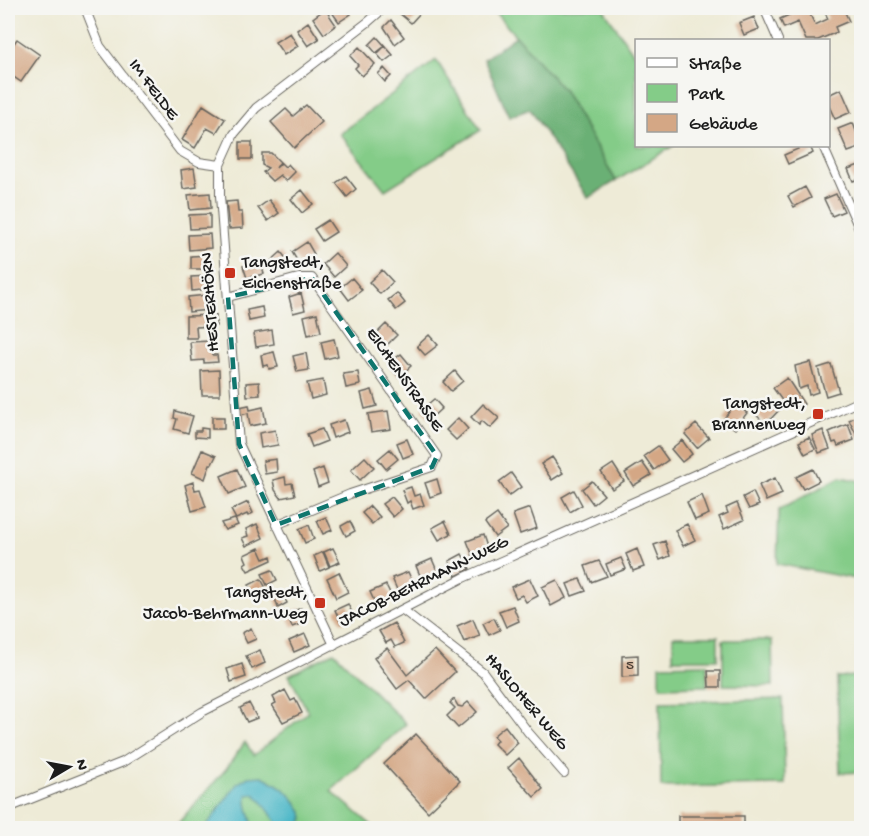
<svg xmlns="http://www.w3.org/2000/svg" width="869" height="836" viewBox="0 0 869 836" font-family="'Gochi Hand',sans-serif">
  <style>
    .green { fill: #84cc88; stroke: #507452; stroke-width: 1.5 }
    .forest { fill: #6bb074; stroke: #446648; stroke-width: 1.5 }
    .water { fill: #4bb7c7; stroke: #346a72; stroke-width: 1.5 }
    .building { fill: #d4a785 }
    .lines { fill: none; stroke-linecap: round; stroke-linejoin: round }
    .minor-casing { stroke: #66645d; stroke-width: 10 }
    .minor { stroke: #fff; stroke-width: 8 }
    .marked { fill: none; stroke: #0f766e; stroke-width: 4.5; stroke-dasharray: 12 8; stroke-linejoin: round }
    .poi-dot { fill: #c8321e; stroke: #f6f6f2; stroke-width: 2 }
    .labels { text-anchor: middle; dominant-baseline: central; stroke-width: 5; stroke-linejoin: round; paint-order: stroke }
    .number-label { font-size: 15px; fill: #4a3f36 }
    .street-label { font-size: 18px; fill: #1c1c1c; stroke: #f6f6f2 }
    .poi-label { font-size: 18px; fill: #1c1c1c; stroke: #f6f6f2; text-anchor: end }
  </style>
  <rect width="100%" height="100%" fill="#f6f6f2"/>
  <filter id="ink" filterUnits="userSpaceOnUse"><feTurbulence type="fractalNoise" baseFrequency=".0167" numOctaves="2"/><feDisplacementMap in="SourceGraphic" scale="12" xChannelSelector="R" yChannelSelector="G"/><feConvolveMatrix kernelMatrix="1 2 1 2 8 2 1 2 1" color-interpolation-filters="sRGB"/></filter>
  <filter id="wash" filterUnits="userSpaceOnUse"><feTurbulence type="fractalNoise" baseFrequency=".008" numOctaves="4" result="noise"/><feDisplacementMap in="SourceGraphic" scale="24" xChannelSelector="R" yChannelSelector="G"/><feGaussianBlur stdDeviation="1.35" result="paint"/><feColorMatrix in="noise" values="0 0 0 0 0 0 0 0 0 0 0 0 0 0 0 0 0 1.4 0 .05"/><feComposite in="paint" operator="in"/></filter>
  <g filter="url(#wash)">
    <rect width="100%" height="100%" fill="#eeebd7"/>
    <!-- green -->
    <path class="green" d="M491,8H603L636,57V146H673L616,181L564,91Z
      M436,60L481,130L385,190L340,134Z
      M840,477L861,481V580L777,564L779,510Z
      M673,636H718V659H673Z
      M723,640H772L773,686L723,685Z
      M334,652L406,724L331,791L375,828H174L226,769L245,742L254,755L308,712L289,675Z
      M707,664V686L660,687V665Z
      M861,676V772L840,773L837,677Z
      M783,699L785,785L661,787L660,702Z"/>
    <!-- forest -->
    <path class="forest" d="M516,36L564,91L616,181L588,198L530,109L509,117L484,59Z"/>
    <!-- water -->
    <path class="water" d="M262,776C282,786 296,796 304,817L301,824L279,825C270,815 265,802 254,794L247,795C245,807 252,817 253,828H205L237,784L248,777Z"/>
    <g id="blocks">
      <!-- building -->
      <path class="building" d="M329,8H347L351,14L339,22Z
        M404,8H414L420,13L411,23L399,13Z
        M805,8H807L815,25L828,19L823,8H843L849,21L835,27L837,32L818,40H806L798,22L784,28L780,19Z
        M325,9L336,25L324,34L313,18Z
        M754,17L759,29L744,35L739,23Z
        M391,20L404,37L395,44L384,27Z
        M308,22L319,39L308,46L297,30Z
        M290,33L298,46L284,55L275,42Z
        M377,37L385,46L376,53L369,45Z
        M17,39L40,55L21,82L8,73V52Z
        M385,46L393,55L384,62L377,54Z
        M359,47L375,64L362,76L355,68L358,65L350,56Z
        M384,68L391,76L385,82L378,74Z
        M841,89L851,112L835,119L828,104V95Z
        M203,105L225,119L216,133L207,128L195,148L182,140Z
        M306,105L322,122L294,148L271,122L286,109L293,116Z
        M853,123L862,147L848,152L838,129Z
        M240,142H252V159H240Z
        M796,146H810L813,153L788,164L784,155L798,149Z
        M262,153H271L280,162L276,168L281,163L285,167L288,164L295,172L286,181L280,175L272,181L263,172L268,168L262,165Z
        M862,164V178L853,181L848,169Z
        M194,168L197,187L183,189L181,170Z
        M346,176L356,189L347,197L336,183Z
        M805,187L811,198L794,207L788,196Z
        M302,190L313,204L302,213L291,199Z
        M210,193L211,208L190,210L188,195Z
        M836,194L844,211L832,216L824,199Z
        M269,200L279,213L268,221L258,208Z
        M237,201L238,212H242L243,228L229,229L226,202Z
        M210,214V228L190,229L189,215Z
        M328,220L336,232L322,241L314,229Z
        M210,234L211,248L189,250L188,235Z
        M307,242L314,254L299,264L292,252Z
        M281,252L288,261L277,270L270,262Z
        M335,253L346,266L334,277L323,264Z
        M210,255V269H191V256Z
        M260,261L264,274L247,278L243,266Z
        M382,270L393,282L380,294L369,282Z
        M209,276L210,289L192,291L191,277Z
        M352,278L362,290L349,300L340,288Z
        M301,293L305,310L293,313L289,297Z
        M397,293L405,303L396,310L388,300Z
        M207,295L209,310L189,312L188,297Z
        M262,307L264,318L249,321L247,310Z
        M317,313L321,332L308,335L304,316Z
        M216,315V326L196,327L197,338H186V316Z
        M386,324L397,335L385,347L374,336Z
        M272,330L274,344L256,347L254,333Z
        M429,335L438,345L425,355L417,346Z
        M334,339L338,356L325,359L321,342Z
        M211,341L212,355H217L218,362L204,363V360L192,361L190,342Z
        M274,352L278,367L269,369L268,365L263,366L261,355Z
        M306,353L309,370L297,372L293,356Z
        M401,354L411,366L399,377L388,364Z
        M810,362L818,392L809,395L807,386L799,389L795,366Z
        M831,364L839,392L826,396L818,368Z
        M219,370L220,395H202L201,371Z
        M455,371L463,381L451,391L443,382Z
        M358,372L360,385L346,388L343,374Z
        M787,378L804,404L797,409L792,402L786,406L773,388Z
        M323,380L326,395L311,399L307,383Z
        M259,382L260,395L247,396L246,383Z
        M372,390L377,406L365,409L361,393Z
        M434,399L442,408L430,419L422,409Z
        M769,399L780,409L766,424L755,414Z
        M483,404L499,418L490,428L482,421L479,425L471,417Z
        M735,404L747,413L735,429L723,420Z
        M249,405L250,410L263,407L266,423L250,426L248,413L241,415L239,407Z
        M175,411L193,416L188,433L174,429L177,419L174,418Z
        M388,411L391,429L371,432L368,414Z
        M862,414V436L858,438L849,420Z
        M212,417H224V429H212Z
        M458,418L468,429L456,440L446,430Z
        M344,420L348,432L333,438L329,425Z
        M696,424L709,438L697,448L685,434Z
        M848,424L854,440L838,446L836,442L833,443L829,432Z
        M201,428L208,429V438L195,437V431H201Z
        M322,429L327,441L312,447L307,434Z
        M275,430L278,445L261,448L259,433Z
        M823,430L830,449L819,453L812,435Z
        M809,437L815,449L805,454L799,442Z
        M407,439L413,454L403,458L397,443Z
        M682,440L692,454L682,462L671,449Z
        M658,446L668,460L654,470L644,456Z
        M390,449L398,459L386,469L378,459Z
        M202,450L216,456L212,464H210L205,479L192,473Z
        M365,457L374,467L360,480L351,470Z
        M552,457L563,473L552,480L541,464Z
        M276,459L277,472L265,474L263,461Z
        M642,462L651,475L633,486L625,473Z
        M613,464L624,481L612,489L601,472Z
        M323,468L328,483L318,487L313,472Z
        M237,469L245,487L229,494L221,476Z
        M813,469L819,481L803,489L796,477Z
        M511,473L521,487L509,496L499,482Z
        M285,477L286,484L292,483L295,495L281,498L275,490L273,480Z
        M775,478L782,494L766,501L759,485Z
        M437,479L441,493L430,497L425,483Z
        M592,481L604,495L593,504L582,489Z
        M193,482L195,490L200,489L206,507L192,511L185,485Z
        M411,487L414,496L420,494L424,505L413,509L410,501L407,503L402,490Z
        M574,490L582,505L570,512L562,497Z
        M753,492L759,505L749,509L743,497Z
        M702,495L709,514L695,520L687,502Z
        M392,497L402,509L393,517L382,504Z
        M248,502L253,513L248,516L247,514L236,519L231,510Z
        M737,503L744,520L724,529L719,517L728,513L726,508Z
        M370,506L380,517L372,524L362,513Z
        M530,508L537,528L520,534L513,514Z
        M497,514L507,528L495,537L485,523Z
        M326,517L332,530L323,534L317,521Z
        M235,519L238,525L225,530L221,523Z
        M350,521L355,531L346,536L341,526Z
        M445,521L451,534L439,540L432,528Z
        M257,524L263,538L246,546L242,538L248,536L246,529Z
        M687,524L695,540L683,546L675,530Z
        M309,525L314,539L305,543L299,529Z
        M483,535L488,550L473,556L467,541Z
        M665,541L670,556L660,560L654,545Z
        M259,548L264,559L271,556L272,560L248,571L244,564L247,562L244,555Z
        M333,548L340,562L330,566L324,552Z
        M637,549L644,567L633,571L626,554Z
        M323,552L329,567L320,571L314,556Z
        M462,554L470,569L456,576L449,561Z
        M621,558L626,569L610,575L606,564Z
        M432,559L438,573L422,580L416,566Z
        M599,561L607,576L591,582L585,566Z
        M272,570L277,580L267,585L262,574Z
        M339,572L348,592L336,598L327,578Z
        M408,572L414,585L398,592L392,578Z
        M261,579L268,592L261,596L260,593L254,595L249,585Z
        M530,579L538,596L526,602L522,595L516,598L511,587Z
        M580,579L586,591L572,596L567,584Z
        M557,580L566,598L551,606L542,587Z
        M386,585L392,597L376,605L370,592Z
        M282,592L287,603L278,608L274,595Z
        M348,604L354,617L341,623L335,610Z
        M513,606L519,621L506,627L499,611Z
        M301,608L306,622L292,627L287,614Z
        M494,618L500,630L489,635L483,623Z
        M473,619L480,636L464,642L457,626Z
        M394,623L404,643L395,647L391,640L386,643L379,631Z
        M251,628L256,639L247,643L242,633Z
        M305,634L310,645L294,652L289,641Z
        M387,648L407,675L435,650L455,672L426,699L409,680L397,689L374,658Z
        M260,650L265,663L252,669L246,656Z
        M638,655V676L622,677V656Z
        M242,664L246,677L231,682L227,669Z
        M708,671H720V687H709Z
        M285,690L291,701L295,699L302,713L283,722L272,705L276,703L273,697Z
        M454,699L458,706L462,707L468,702L477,712L458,728L447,716L455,708L450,703Z
        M249,703L257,718L247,722L240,708Z
        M505,726L518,743L505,755L494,744L497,740L493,736Z
        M416,734L460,781L428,812L384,764Z
        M519,758L543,789L534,797L508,768Z
        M678,816H744V828H678Z"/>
    </g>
  </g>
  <g filter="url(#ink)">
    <use href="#blocks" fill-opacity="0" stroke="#66645d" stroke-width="1.5"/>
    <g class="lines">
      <defs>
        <path id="minor" d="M85,8L100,46L180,151L199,162L220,165
          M764,8L778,40
          M823,146L862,235
          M228,297L298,278H312L437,456L432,467L350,494L276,525
          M403,610L483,672L528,732L564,773
          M334,645L239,444L220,196V165L234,134L256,108L368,22L384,8
          M8,808L123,762L202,712L463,578L862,400"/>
      </defs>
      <!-- minor casing -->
      <use href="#minor" class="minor-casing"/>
      <!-- minor -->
      <use href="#minor" class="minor"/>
    </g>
  </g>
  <!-- marked area -->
  <path class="marked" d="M312,278L437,456L432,467L276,525L239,444L228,297Z"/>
  <!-- markers -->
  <g class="poi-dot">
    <rect x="224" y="267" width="12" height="12" rx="3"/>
    <rect x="812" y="408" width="12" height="12" rx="3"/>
    <rect x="314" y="597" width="12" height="12" rx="3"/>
  </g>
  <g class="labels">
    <!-- number labels -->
    <g class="number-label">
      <text x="630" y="666">5</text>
    </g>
    <!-- street labels -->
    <g class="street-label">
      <text transform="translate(153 90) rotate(53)">IM FELDE</text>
      <text transform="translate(211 302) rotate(-94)">HESTERHÖRN</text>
      <text transform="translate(404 380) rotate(55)">EICHENSTRASSE</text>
      <text transform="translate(424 582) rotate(-26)">JACOB-BEHRMANN-WEG</text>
      <text transform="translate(526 702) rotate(50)">HASLOHER WEG</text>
    </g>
    <!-- poi labels -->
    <g class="poi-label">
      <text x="242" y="263" text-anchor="start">Tangstedt,<tspan x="242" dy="21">Eichenstraße</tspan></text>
      <text x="806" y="404">Tangstedt,<tspan x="806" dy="21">Brannenweg</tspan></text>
      <text x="308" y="593">Tangstedt,<tspan x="308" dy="21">Jacob-Behrmann-Weg</tspan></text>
    </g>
  </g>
  <!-- margin -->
  <rect width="869" height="836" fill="none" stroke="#f6f6f2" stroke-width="30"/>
  <!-- legend -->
  <rect x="635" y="39" width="195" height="108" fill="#f6f6f2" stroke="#9f9f9c" stroke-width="1.5"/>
  <rect x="647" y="58" width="30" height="9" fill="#ffffff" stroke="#9f9f9c" stroke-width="1.5"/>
  <text x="689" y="69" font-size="18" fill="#1c1c1c">Straße</text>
  <rect x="647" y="84" width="30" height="18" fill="#84cc88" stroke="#9f9f9c" stroke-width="1.5"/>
  <text x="689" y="99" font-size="18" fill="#1c1c1c">Park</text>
  <rect x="647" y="114" width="30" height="18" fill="#d4a785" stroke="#9f9f9c" stroke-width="1.5"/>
  <text x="689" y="129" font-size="18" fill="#1c1c1c">Gebäude</text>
  <!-- north arrow -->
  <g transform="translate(69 767) rotate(80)" stroke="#f6f6f2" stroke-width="4.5" paint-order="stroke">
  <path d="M0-4.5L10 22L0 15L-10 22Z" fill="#1c1c1c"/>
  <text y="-9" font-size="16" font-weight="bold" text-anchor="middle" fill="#1c1c1c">N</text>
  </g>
</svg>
